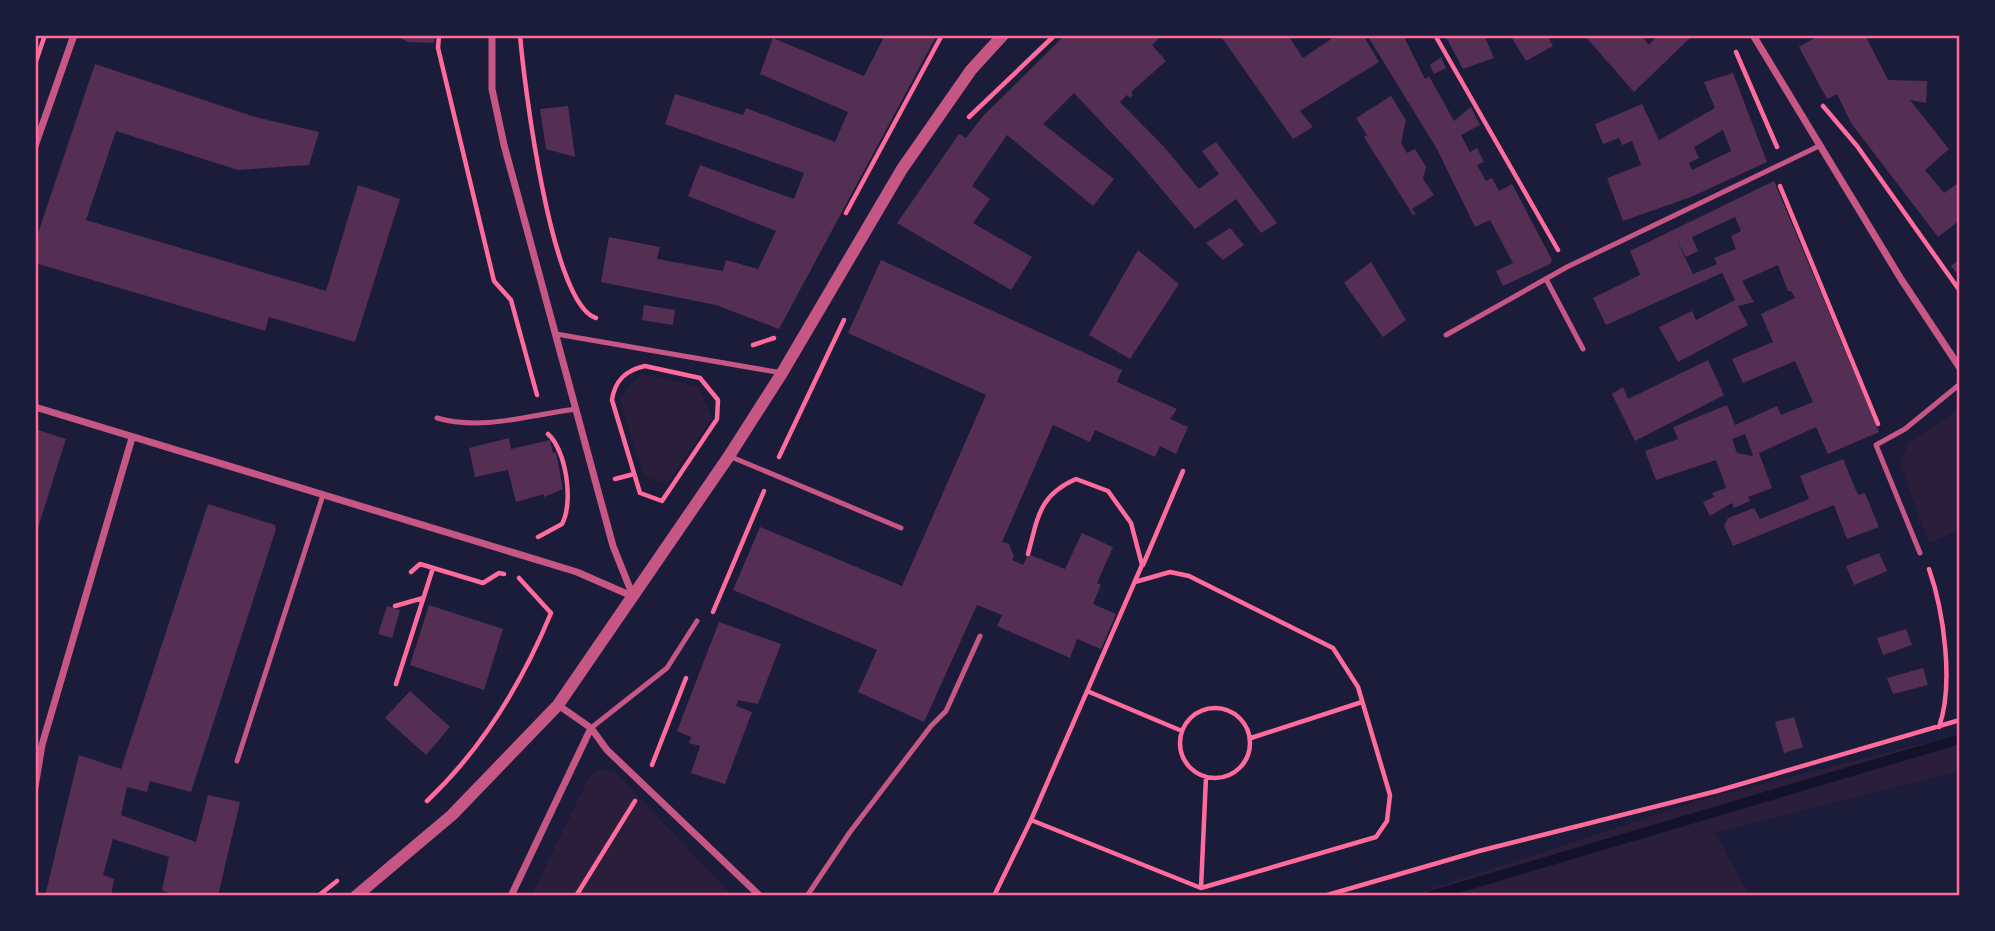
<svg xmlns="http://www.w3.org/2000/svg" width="1995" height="931" viewBox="0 0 1995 931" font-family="'Golos Text',sans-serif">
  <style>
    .green { fill: #2a1e3b }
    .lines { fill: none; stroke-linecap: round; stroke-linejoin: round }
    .stream { stroke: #12122b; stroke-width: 10 }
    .building { fill: #542f53; fill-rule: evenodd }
    .path { stroke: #ff6b9d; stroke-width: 4.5 }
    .service { stroke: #c65784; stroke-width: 5 }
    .minor { stroke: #c65784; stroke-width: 7 }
    .tertiary { stroke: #c65784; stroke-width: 12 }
    .neatline { fill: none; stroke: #ff6b9d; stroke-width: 2.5 }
  </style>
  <rect width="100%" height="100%" fill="#1b1b3a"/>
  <!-- green -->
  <path class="green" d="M641,374L698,386L712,418L667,484L644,477L619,398Z
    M1960,408V530L1929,543L1900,464L1908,443Z
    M1960,734V771L1715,833L1750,896H1409L1707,798Z
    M600,769L615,772L733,896H531L590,775Z"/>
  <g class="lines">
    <!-- stream -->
    <path class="stream" d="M1431,896L1960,739"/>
  </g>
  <!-- building -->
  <path class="building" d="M395,35H434V43L408,42Z
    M885,35H937L779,329L716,305L601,282L609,237L660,247L657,259L723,271L726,260L758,269L776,231L688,196L700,165L794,199L804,173L665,124L675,94L743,115L746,108L835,142L848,112L760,74L773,38L864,76Z
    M1065,35H1162L1152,45L1166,61L1131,92L1133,95L1130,98L1127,95L1120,102L1165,148L1199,189L1219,174L1202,151L1216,142L1277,223L1261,233L1236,199L1195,229L1137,160L1074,93L1043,124L1114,179L1093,206L1007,135L972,186L990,199L973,223L1032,257L1011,290L897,223L959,134L966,138L983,116Z
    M1220,35H1288L1303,58L1337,35H1363L1379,62L1300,111L1313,127L1293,139Z
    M1367,35H1403L1425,79L1429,76L1454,121L1471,107L1480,125L1461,135L1470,152L1477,148L1484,162L1477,165L1486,181L1492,178L1499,191L1512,184L1552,260L1550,264L1503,286L1496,271L1513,263L1490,220L1475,227L1437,149Z
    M1445,35H1484L1494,58L1463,69Z
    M1510,35H1547L1553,46L1526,61Z
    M1584,35H1641L1649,45L1658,35H1693L1634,92Z
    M1820,35H1865L1888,80L1927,81L1926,103L1910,100L1949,149L1925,170L1944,193L1960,182V220L1938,237L1851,123L1837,94L1827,99L1799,47Z
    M1441,57L1446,68L1434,74L1430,65Z
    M95,64L255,117L319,132L309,165L238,170L116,131L86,220L326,291L358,185L400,199L355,342L269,317L265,331L35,263V242Z
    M1733,73L1767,162L1691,197L1623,221L1607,178L1641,165L1632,141L1622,145L1619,138L1603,144L1595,124L1642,104L1659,140L1715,108L1704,82ZM1723,130L1731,151L1692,170L1689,163L1699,158L1694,147Z
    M1391,96L1406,120L1401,143L1407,153L1415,149L1426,167L1423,179L1434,195L1412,209L1416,214L1413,215L1364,137L1367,135L1356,118Z
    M568,106L575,157L546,149L540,109Z
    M1774,181L1879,432L1828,454L1816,427L1759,453L1772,488L1748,497L1750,501L1734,508L1732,503L1710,516L1703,502L1714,497L1712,493L1726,488L1716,460L1656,480L1645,451L1678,439L1673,427L1727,405L1735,425L1777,406L1781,415L1813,402L1795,361L1743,383L1732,359L1773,342L1761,314L1795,298L1791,291H1788L1778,265L1742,281L1754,302L1738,306L1748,325L1678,362L1659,327L1692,311L1696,320L1735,300L1722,273L1606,325L1593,298L1640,275L1630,251ZM1735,217L1741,231L1731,236L1736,249L1714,258L1717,264L1693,274L1676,239L1686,257L1698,251L1692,237ZM1745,434L1753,455L1752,456L1737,453L1732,439Z
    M1230,228L1244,245L1223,260L1206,243Z
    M1138,250L1179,284L1130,359L1089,335Z
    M1960,259V277L1951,266Z
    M881,260L1122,370L1117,382L1177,409L1170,419L1188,427L1176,454L1160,446L1155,457L1095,430L1090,442L1053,425L1002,542L1009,544L1014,557L1012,560L1023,565L1028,554L1065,569L1082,533L1113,547L1097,583L1101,585L1093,604L1116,614L1101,649L1077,639L1070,658L997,626L1002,615L977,605L924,722L858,692L877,650L733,590L760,527L902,586L986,395L848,333Z
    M1371,262L1406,320L1383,337L1344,283Z
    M644,305L675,310L673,325L642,320Z
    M1708,360L1724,395L1635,441L1612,394L1623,387L1628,399Z
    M35,429L66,439L36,534H35Z
    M509,438L511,449L550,440L553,453L556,452L563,489L544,497V494L516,502L508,470L475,477L469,448Z
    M1843,459L1858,495L1865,493L1879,527L1847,539L1834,505L1733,546L1724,526L1728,518L1754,508L1760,519L1809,499L1800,476Z
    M208,504L275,525L276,529L191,792L150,781L147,792L127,787L121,815L196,842L208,795L240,802L218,896H176L162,890L169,857L113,839L103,875L114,879L111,896H45L79,755L121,769Z
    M1879,553L1887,571L1854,585L1846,566Z
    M429,605L503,629L484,690L410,665Z
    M387,606L400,610L392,638L378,634Z
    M719,622L781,644L758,704L738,700L736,706L752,712L725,784L691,773L700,746L689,743L691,737L677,731Z
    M1906,629L1912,645L1883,655L1877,638Z
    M1923,668L1928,685L1893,694L1887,678Z
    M410,691L450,727L426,755L385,718Z
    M1794,717L1803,747L1784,753L1775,722Z"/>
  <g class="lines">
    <!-- path -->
    <path class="path" d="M439,35L438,48L494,281L511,300L537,395
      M520,35C524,82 551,305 596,318
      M1435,35L1558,250
      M1736,52L1777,147
      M35,64L45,35
      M1823,106L1857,146L1960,291
      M969,117L1055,35
      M1780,186L1878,424
      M846,213L942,35
      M753,345L774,338
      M645,366L700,378L718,400L717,419L662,501L640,493L612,400C615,380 626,370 645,366Z
      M779,457L844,320
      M615,479L634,474
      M538,537L562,524C574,502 566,450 548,434
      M1143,565L1183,471
      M1929,569C1944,612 1954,685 1939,727
      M411,572L420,564L483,583L499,573L504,574
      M395,606L423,598
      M713,612L764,491
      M396,684L433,568
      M1087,691L1182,731
      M1180 743a35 35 0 1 1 70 0a35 35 0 1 1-70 0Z
      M1251,738L1362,702
      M652,765L686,678
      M427,801C483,748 522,683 551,613L519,578
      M1031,820L1201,888L1376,837L1387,821L1390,795L1358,687L1333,648L1189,576L1170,572L1135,582
      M1201,888L1206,777
      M318,896L337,881
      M576,896L635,801
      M994,896L1031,820L1142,565L1131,523L1108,491L1076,479C1039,495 1038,517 1028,554
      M1324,896L1479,851L1717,791L1960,720"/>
    <!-- service -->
    <path class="service" d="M1546,279L1583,349
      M556,334L782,373
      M1446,335L1567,267L1821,145
      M437,418C483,431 529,415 576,409
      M729,456L901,528
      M1920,553L1876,445L1905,429L1960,384
      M591,728L667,668L697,621
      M237,761L323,495
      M807,896L850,832L931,726L946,711L980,636"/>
    <!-- minor -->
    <path class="minor" d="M492,35V89L504,145L613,546L633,596
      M1753,35L1901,279L1960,368
      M35,146L74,35
      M35,407L577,572L634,597
      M558,705L591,728L607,750L760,896
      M35,787L42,745L132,438
      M511,896L591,728"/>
    <!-- tertiary -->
    <path class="tertiary" d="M356,896L452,815L558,705L729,456L782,373L902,169L971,70L1003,35"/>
  </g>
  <!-- border -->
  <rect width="1995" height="931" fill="none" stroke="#1b1b3a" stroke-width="74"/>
  <rect x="37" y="37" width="1921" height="857" class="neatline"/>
</svg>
